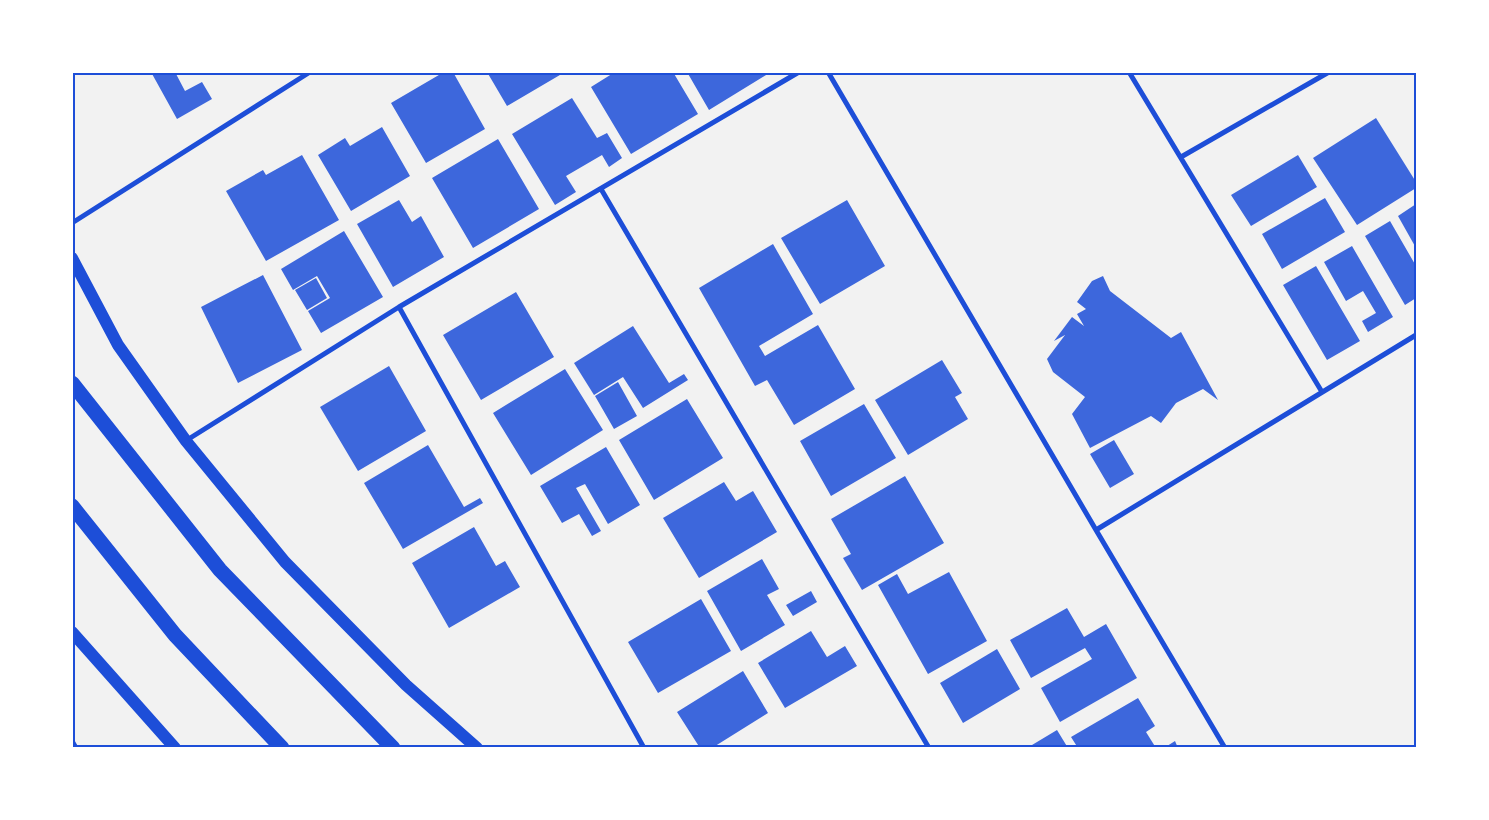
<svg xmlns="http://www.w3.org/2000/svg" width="1489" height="820" viewBox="0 0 1489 820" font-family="Raleway,sans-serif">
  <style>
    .building { fill: #3d67dc }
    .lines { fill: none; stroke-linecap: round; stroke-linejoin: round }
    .minor { stroke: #1d4ed8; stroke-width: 5 }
    .primary { stroke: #1d4ed8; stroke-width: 12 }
    .motorway { stroke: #1d4ed8; stroke-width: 15 }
    .neatline { fill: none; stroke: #1d4ed8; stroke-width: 2 }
  </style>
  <rect width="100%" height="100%" fill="#f2f2f2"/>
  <!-- building -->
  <path class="building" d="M151,72H175L185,91L202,82L212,99L177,119Z
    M444,72H453L485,129L426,163L391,103Z
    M487,72H565L507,106Z
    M615,72H673L698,114L631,154L591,87Z
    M687,72H771L709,110Z
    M572,98L597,138L607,133L622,158L609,167L602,155L566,176L576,192L555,205L512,134Z
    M1376,118L1416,182V188L1357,225L1313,158Z
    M382,127L410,176L351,211L318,155L345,138L350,146Z
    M498,139L539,209L473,248L432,178Z
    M302,155L339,220L266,261L226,191L263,170L266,175Z
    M1298,155L1317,187L1251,226L1231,195Z
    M1325,198L1345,232L1282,269L1262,234Z
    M399,200L412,222L421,216L444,257L393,287L357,224Z
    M847,200L885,266L820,304L781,238Z
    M1416,204V248L1398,216Z
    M1390,221L1416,266V298L1405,305L1365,236Z
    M344,231L383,297L321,333L308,311L330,298L317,276L293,290L281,269Z
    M773,244L813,314L759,346L765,356L818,325L855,389L794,425L767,380L755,386L699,288Z
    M1352,246L1393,317L1368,332L1362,321L1376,313L1363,291L1346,301L1324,262Z
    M1316,266L1360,341L1327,360L1283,285Z
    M263,275L302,350L238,383L201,307Z
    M1103,276L1110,291L1171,338L1181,332L1218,400L1203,389L1176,403L1161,423L1151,416L1090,448L1072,414L1085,397L1053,372L1047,359L1065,335L1054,341L1072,317L1084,326L1077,314L1086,309L1077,302L1092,281Z
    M316,278L327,298L307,310L295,290Z
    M516,292L554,357L481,400L443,335Z
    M633,326L669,383L684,374L688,380L643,408L623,377L594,395L574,363Z
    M942,360L962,393L955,397L968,419L908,455L875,400Z
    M389,366L426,431L358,471L320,407Z
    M565,369L603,430L531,475L493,413Z
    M618,382L637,416L614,429L595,396Z
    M687,399L723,458L654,500L619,440Z
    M864,404L896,458L831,496L800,441Z
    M1114,440L1134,474L1110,488L1090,454Z
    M428,445L464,507L480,498L483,503L403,549L364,483Z
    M606,447L640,505L608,524L585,484L576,488L601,531L592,536L579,514L562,523L540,486Z
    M905,476L944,543L862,590L843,558L851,554L831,519Z
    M724,482L736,501L753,491L777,532L699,578L663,518Z
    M474,527L496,566L505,561L520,587L449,628L412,563Z
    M762,559L779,589L767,595L785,625L741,651L707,591Z
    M949,572L987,641L928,674L878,585L897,574L908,594Z
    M811,591L817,602L793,616L786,605Z
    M701,599L731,651L658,693L628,642Z
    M1067,608L1084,637L1106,624L1137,678L1060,722L1041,688L1092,659L1085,648L1031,678L1010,640Z
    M811,631L827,657L845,646L857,666L785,708L758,663Z
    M997,649L1020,689L963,723L940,683Z
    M743,671L768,713L712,748H700L677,712Z
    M1138,698L1155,726L1146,732L1156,748H1078L1071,737Z
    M1057,730L1068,748H1027Z
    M1175,741L1178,748H1164Z"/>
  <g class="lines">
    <!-- minor -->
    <path class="minor" d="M828,72L1096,530L1225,748
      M1129,72L1322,392
      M1181,157L1329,72
      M601,189L929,748
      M72,223L310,72
      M399,307L644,748
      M187,440L399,307L799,72
      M1096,530L1416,335
      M72,741L76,748"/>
    <!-- primary -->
    <path class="primary" d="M72,258L118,345L186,441L285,562L406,685L477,748
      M72,632L175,748"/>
    <!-- motorway -->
    <path class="motorway" d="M72,383L220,570L393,748
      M72,506L175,635L282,748"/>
  </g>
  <!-- border -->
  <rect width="1489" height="820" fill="none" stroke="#ffffff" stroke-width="148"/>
  <rect x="74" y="74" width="1341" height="672" class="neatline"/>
</svg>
